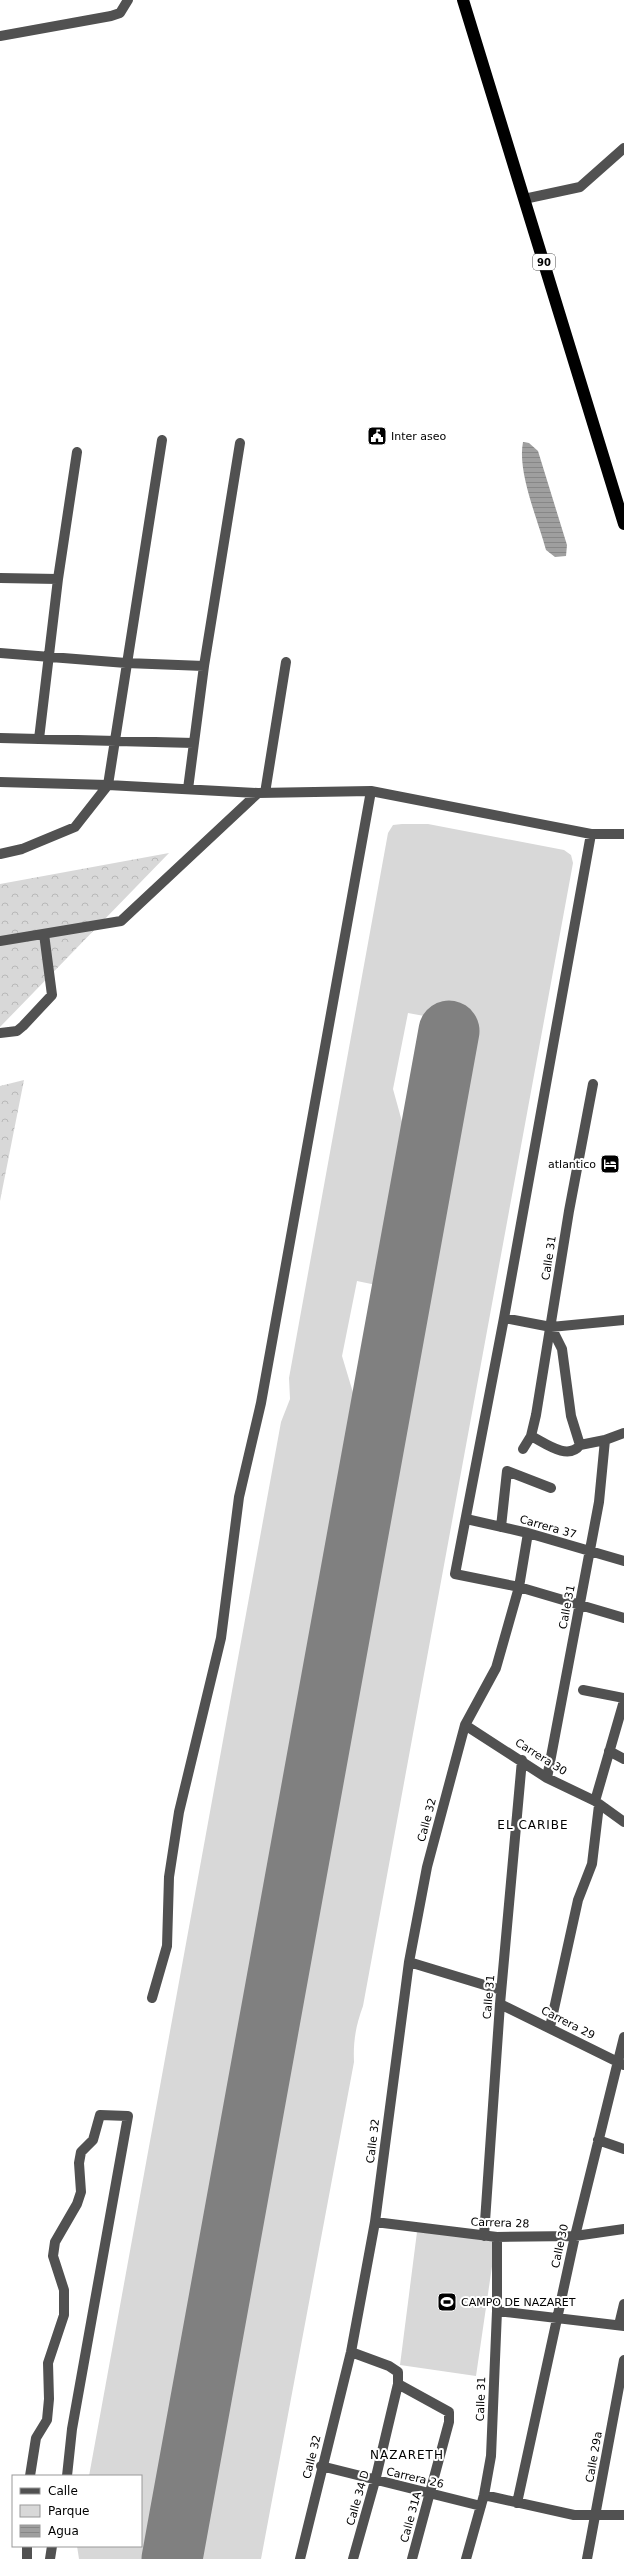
<svg xmlns="http://www.w3.org/2000/svg" width="624" height="2559" viewBox="0 0 624 2559" font-family="'DejaVu Sans',sans-serif">
  <style>
    .green { fill: #d8d8d8 }
    .forest { fill: url(#forest-crowns) }
    .water { fill: url(#water-rules) }
    .lines { fill: none; stroke-linecap: round; stroke-linejoin: round }
    .runway { stroke: #808080; stroke-width: 61 }
    .minor { stroke: #515151; stroke-width: 10 }
    .highway { stroke: #000; stroke-width: 12 }
    .labels { text-anchor: middle; dominant-baseline: central; stroke-width: 4; stroke-linejoin: round; paint-order: stroke }
    .shield { fill: #fff; stroke: #4c4c4c; stroke-width: 1 }
    .shield-label { font-size: 10px; font-weight: bold; fill: #000 }
    .poi-label { font-size: 11px; fill: #000; stroke: #fff; text-anchor: start }
    .street-label { font-size: 11px; fill: #000; stroke: #fff }
    .neighbourhood-label { font-size: 12px; letter-spacing: 1px; fill: #000; stroke: #fff }
  </style>
  <defs>
    <pattern id="forest-crowns" width="20" height="18" patternUnits="userSpaceOnUse"><rect width="20" height="18" fill="#d8d8d8"/><path d="M2 6a3 3 0 1 1 6 0M12 15a3 3 0 1 1 6 0" fill="none" stroke="#b8b8b8"/></pattern>
    <pattern id="water-rules" width="6" height="5" patternUnits="userSpaceOnUse"><rect width="6" height="5" fill="#9f9f9f"/><path d="M0 2.5h6" fill="none" stroke="#878787"/></pattern>
  </defs>
  <rect width="100%" height="100%" fill="#fff"/>
  <!-- green -->
  <path class="green" d="M402,824H428L564,850L571,855L573,863L363,2006C356,2025 353,2041 354,2062L261,2559H194L473,1025L408,1013L393,1089L409,1147L381,1286L357,1281L342,1356L360,1416L153,2559H79L77,2546H141V2476H89L281,1422L290,1399L289,1378L388,833L393,825Z
    M417,2232L496,2239L476,2376L400,2365Z"/>
  <!-- forest -->
  <path class="forest" d="M169,853L0,1027V884Z
    M24,1080L0,1201V1086Z"/>
  <!-- water -->
  <path class="water" d="M523,442L529,443L538,451L567,545L566,556L555,557L546,550C538,520 517,472 523,442Z"/>
  <g class="lines">
    <!-- runway -->
    <path class="runway" d="M172,2559L449,1031"/>
    <!-- minor -->
    <path class="minor" d="M0,36L111,16L120,13L128,0
      M524,199L580,187L624,148
      M0,578L58,579
      M0,653L126,663L204,666
      M0,738L194,743
      M39,739L58,579L77,452
      M0,782L108,785L258,793L371,791L591,834H624
      M188,789L204,666L240,443
      M265,793L286,662
      M591,834L504,1318L455,1574L519,1587L624,1618
      M0,854L22,849L75,827L108,785L162,440
      M0,941L121,921L258,793
      M0,1033L17,1031L23,1026L52,995L44,934
      M504,1318L551,1327L624,1320
      M551,1327L562,1349L571,1416L580,1445
      M531,1436C545,1443 568,1461 580,1445
      M580,1445L605,1440L624,1433
      M523,1449L531,1436L536,1415L569,1211L593,1084
      M466,1519L528,1533L624,1561
      M501,1527L507,1471L551,1488
      M583,1690L624,1698
      M465,1725L547,1778L595,1801L624,1822
      M609,1751L624,1759
      M547,1778L599,1502L605,1440
      M595,1801L624,1701
      M409,1962L501,1990
      M152,1998L167,1946L169,1877L179,1812L221,1638L239,1497L261,1403L371,791
      M500,2004L624,2065
      M550,2027L578,1900L592,1864L599,1805
      M598,2140L624,2149
      M375,2222L497,2237L575,2236L624,2229
      M484,2236L500,2004L522,1760
      M497,2311L624,2326
      M619,2325L624,2304
      M351,2352L389,2366L398,2372V2384L375,2481L353,2559
      M398,2384L449,2412V2422L412,2559
      M321,2466L481,2506
      M30,2476L36,2438L47,2420L49,2399L48,2363L64,2315V2290L53,2256L55,2242L77,2204L81,2192L79,2163L81,2152L93,2140L100,2115L128,2116L72,2429L67,2476
      M484,2495L574,2515H624
      M517,2503L575,2236L624,2037
      M27,2559V2546
      M50,2559L52,2546
      M300,2559L351,2352L375,2222L409,1962L427,1867L465,1725L496,1668L519,1587L528,1533
      M466,2559L484,2495L491,2456L497,2311V2237
      M587,2559L624,2360"/>
    <!-- highway -->
    <path class="highway" d="M463,0L624,524"/>
  </g>
  <!-- icons -->
  <defs>
    <symbol id="civic-square" viewBox="-11 -11 22 22"><rect x="-9" y="-9" width="18" height="18" rx="4" fill="#000" stroke="#fff"/><path d="M-.6-6.5H3V-4.5H.6V-3L4-1V1h2V6H-6V1h2V-1L-.6-3ZM-1.2 2.5V6h2.4V2.5Z" fill="#fff"/></symbol>
    <symbol id="hotel-square" viewBox="-11 -11 22 22"><rect x="-9" y="-9" width="18" height="18" rx="4" fill="#000" stroke="#fff"/><path d="M-6-4.5h1.5V1H6V5H4.5V3h-9V5H-6ZM-4 0a1.8 1.8 0 1 1 3.6 0ZM.5 0V-2.5h3Q6-2.5 6 0Z" fill="#fff"/></symbol>
    <symbol id="stadium-square" viewBox="-11 -11 22 22"><rect x="-9" y="-9" width="18" height="18" rx="4" fill="#000" stroke="#fff"/><path d="M0-5a6.5 5 0 1 0 0 10a6.5 5 0 1 0 0-10ZM-3.5-1.8h7v3.6h-7Z" fill="#fff"/></symbol>
  </defs>
  <g fill-rule="evenodd">
    <use href="#civic-square" x="366" y="425" width="22" height="22"/>
    <use href="#hotel-square" x="599" y="1153" width="22" height="22"/>
    <use href="#stadium-square" x="436" y="2291" width="22" height="22"/>
  </g>
  <g class="labels">
    <!-- shield labels -->
    <rect class="shield" x="533" y="254" width="22" height="16" rx="3"/>
    <g class="shield-label">
      <text x="544" y="262">90</text>
    </g>
    <!-- poi labels -->
    <g class="poi-label">
      <text x="391" y="436">Inter aseo</text>
      <text x="596" y="1164" text-anchor="end">atlantico</text>
      <text x="461" y="2302">CAMPO DE NAZARET</text>
    </g>
    <!-- street labels -->
    <g class="street-label">
      <text transform="translate(549 1258) rotate(-81)">Calle 31</text>
      <text transform="translate(548 1527) rotate(16)">Carrera 37</text>
      <text transform="translate(567 1607) rotate(-79)">Calle 31</text>
      <text transform="translate(541 1757) rotate(32)">Carrera 30</text>
      <text transform="translate(427 1820) rotate(-75)">Calle 32</text>
      <text transform="translate(489 1997) rotate(-85)">Calle 31</text>
      <text transform="translate(568 2023) rotate(27)">Carrera 29</text>
      <text transform="translate(373 2141) rotate(-83)">Calle 32</text>
      <text transform="translate(500 2223) rotate(2)">Carrera 28</text>
      <text transform="translate(560 2246) rotate(-78)">Calle 30</text>
      <text transform="translate(481 2399) rotate(-88)">Calle 31</text>
      <text transform="translate(312 2457) rotate(-76)">Calle 32</text>
      <text transform="translate(594 2457) rotate(-80)">Calle 29a</text>
      <text transform="translate(415 2478) rotate(13)">Carrera 26</text>
      <text transform="translate(358 2498) rotate(-74)">Calle 34 D</text>
      <text transform="translate(411 2517) rotate(-75)">Calle 31A</text>
    </g>
    <!-- neighbourhood labels -->
    <g class="neighbourhood-label">
      <text x="533" y="1825">EL CARIBE</text>
      <text x="407" y="2455">NAZARETH</text>
    </g>
  </g>
  <!-- legend -->
  <rect x="12" y="2475" width="130" height="72" fill="#ffffff" stroke="#999999"/>
  <rect x="20" y="2488" width="20" height="6" fill="#515151" stroke="#999999"/>
  <text x="48" y="2495" font-size="12" fill="#000000">Calle</text>
  <rect x="20" y="2505" width="20" height="12" fill="#d8d8d8" stroke="#999999"/>
  <text x="48" y="2515" font-size="12" fill="#000000">Parque</text>
  <rect x="20" y="2525" width="20" height="12" fill="url(#water-rules)" stroke="#999999"/>
  <text x="48" y="2535" font-size="12" fill="#000000">Agua</text>
</svg>
